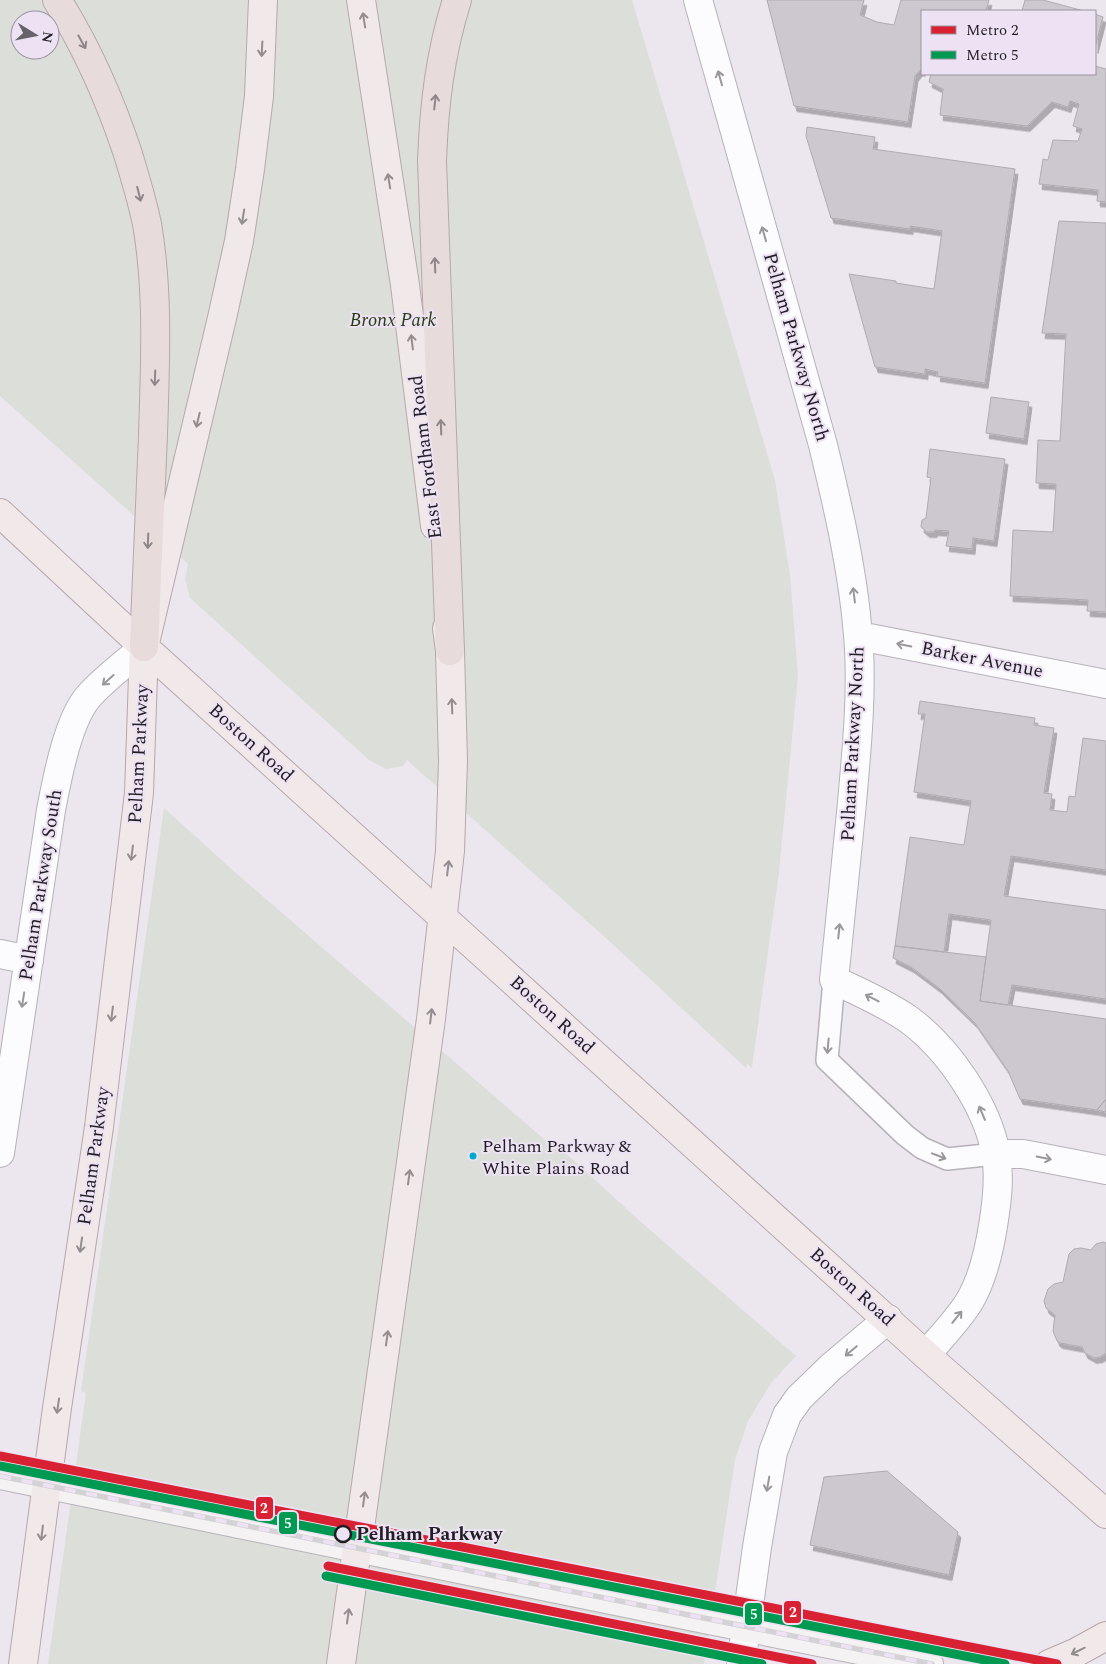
<svg xmlns="http://www.w3.org/2000/svg" width="1106" height="1664" viewBox="0 0 1106 1664" font-family="Spectral,serif">
  <style>
    .green { fill: #dcdfd9; fill-rule: evenodd }
    .building { fill: #cdc8cf; stroke: #afabb1; filter: url(#shadow) }
    .lines { fill: none; stroke-linecap: round; stroke-linejoin: round }
    .service-casing { stroke: #b7b2ba; stroke-width: 24 }
    .minor-casing { stroke: #b7b2ba; stroke-width: 30 }
    .tertiary-casing { stroke: #b7b2ba; stroke-width: 30 }
    .secondary-casing { stroke: #b7b2ba; stroke-width: 30 }
    .primary-casing { stroke: #b6a7ab; stroke-width: 30 }
    .motorway-casing { stroke: #b6a7ab; stroke-width: 30 }
    .service { stroke: #fcfbfd; stroke-width: 21 }
    .minor { stroke: #fcfbfd; stroke-width: 28 }
    .tertiary { stroke: #fcfbfd; stroke-width: 28 }
    .secondary { stroke: #f5f2f3; stroke-width: 28 }
    .primary { stroke: #f0e8e9; stroke-width: 28 }
    .motorway { stroke: #e7dbdc; stroke-width: 28 }
    .rail-casing { stroke: #d4d2d5; stroke-width: 5.5 }
    .rail { stroke: #ede2f3; stroke-width: 4; stroke-dasharray: 11; stroke-linecap: butt }
    .metro-1-casing { stroke: #ede2f3; stroke-width: 12 }
    .metro-2-casing { stroke: #ede2f3; stroke-width: 12 }
    .metro-1 { stroke: #d82233; stroke-width: 9 }
    .metro-2 { stroke: #009952; stroke-width: 9 }
    .oneway { stroke: #938d90 }
    .oneway2 { stroke: #8e8689 }
    .oneway3 { stroke: #99979b }
    .bus-dot { fill: #00a9ce; stroke: #ede2f3; stroke-width: 2 }
    .stop-dot { fill: #ede2f3; stroke: #211d24; stroke-width: 2.5 }
    .labels { text-anchor: middle; dominant-baseline: central; stroke-width: 4; stroke-linejoin: round; paint-order: stroke }
    .bus-label { font-size: 18px; fill: #211d24; stroke: #ede2f3; text-anchor: start }
    .park-label { font-size: 19px; font-style: italic; fill: #263d12; stroke: #ede2f3 }
    .street-label { font-size: 19px; fill: #211d24; stroke: #ede2f3 }
    .stop-label { font-size: 19px; font-weight: bold; fill: #211d24; stroke: #ede2f3; text-anchor: start }
    .line-badge { stroke: #ede2f3; stroke-width: 2 }
    .badge-label { font-size: 14px; text-anchor: middle; font-weight: bold; fill: #fff }
  </style>
  <defs>
    <filter id="shadow"><feDropShadow dx="3" dy="5.5" stdDeviation="0" flood-color="#0004"/></filter>
  </defs>
  <rect width="100%" height="100%" fill="#ece6ef"/>
  <!-- green -->
  <path class="green" d="M0,0H632L775,480L790,575L798,676L779,872L752,1068L747,1063L746,1068L607,939L407,760L403,766L386,769L369,760L190,598L185,579L188,564L0,396ZM20,20H50V50H20Z
    M164,808L237,874L545,1140L550,1139L641,1222L796,1356L771,1383L748,1421L735,1460L704,1664H48L86,1393L81,1391Z"/>
  <!-- building -->
  <path class="building" d="M767,0H864L860,15L877,22L894,25L901,0H989L986,11H922V71L920,70L915,76L908,122L794,106Z
    M1025,0H1043L1084,11H1022Z
    M1095,14L1103,17L1095,48Z
    M1095,66L1106,69V202L1097,201L1098,190L1039,184L1043,159L1048,160L1053,140L1078,141L1082,129L1073,126L1079,104L1070,101L1068,107L1052,102L1027,126L940,115L943,89L929,82L931,74H1095Z
    M807,127L875,137L873,149L1015,169L985,383L937,376L938,372L925,369V374L875,367L849,274L896,281V283L934,289L942,231L910,226V229L831,218L806,136Z
    M1059,221L1106,223V612L1087,611L1088,600L1010,596L1013,530L1053,532L1056,484L1036,483L1038,440L1060,441L1066,334L1042,333Z
    M991,397L1029,402L1024,439L986,433Z
    M930,449L1005,459L994,541L973,538L972,549L946,546L949,531L935,530L934,532H927L921,527L922,520L926,518L931,478L927,477Z
    M920,701L1035,718L1034,725L1054,728L1044,793L1052,794L1050,810L1067,812L1069,796L1075,797L1083,738L1106,741V870L1011,856L1004,896L1106,910V999L1012,985L1008,1005L980,1001L991,920L949,914L944,952L895,946L910,837L964,845L971,801L914,792L925,714H918Z
    M895,946L986,957L980,1001L1106,1019V1099L1097,1110L1020,1099L1008,1071L975,1023L939,988L911,967L893,958Z
    M1106,1099V1112L1097,1110Z
    M1103,1242L1106,1243V1353L1100,1357L1094,1358L1085,1353L1082,1347L1060,1343L1057,1341L1053,1331L1055,1315L1046,1308L1044,1301L1048,1289L1054,1284L1063,1282L1069,1254L1074,1249L1081,1248L1091,1250L1096,1244Z
    M887,1471L958,1532L949,1575L810,1545L824,1477Z"/>
  <g class="lines">
    <defs>
      <path id="service" d="M834,980L827,1060L905,1135L922,1148L947,1159L996,1154"/>
      <path id="minor" d="M698,0L823,445C838,507 853,571 858,635C863,692 856,757 851,813C845,869 840,924 834,980C859,992 885,1003 908,1019C948,1048 987,1105 996,1154C1000,1178 997,1202 993,1226C989,1251 983,1279 969,1302C958,1320 940,1338 926,1355
        M859,636L1106,684
        M0,954L29,960
        M996,1154H1023L1106,1170"/>
      <path id="tertiary" d="M0,1153L51,810C57,779 68,719 89,696C105,678 126,663 144,647
        M741,1664L757,1547L773,1452L787,1415L799,1398L831,1367L888,1319"/>
      <path id="secondary" d="M0,1475C310,1538 619,1603 929,1664"/>
      <path id="primary" d="M361,0L405,285L435,526
        M0,513L144,647L926,1355L1106,1514
        M23,1664L57,1408L99,1127L139,793L144,647L222,318L239,241L250,169L259,96L263,0
        M341,1664L431,1019L450,851L453,761L450,651L447,628
        M1049,1664L1077,1652L1106,1636"/>
      <path id="motorway" d="M57,0C88,49 110,100 128,154C135,177 142,200 147,224C159,294 155,365 153,435C150,506 147,576 144,647
        M450,651L432,161C434,105 440,54 457,0"/>
    </defs>
    <!-- service casing -->
    <use href="#service" class="service-casing"/>
    <!-- minor casing -->
    <use href="#minor" class="minor-casing"/>
    <!-- tertiary casing -->
    <use href="#tertiary" class="tertiary-casing"/>
    <!-- secondary casing -->
    <use href="#secondary" class="secondary-casing"/>
    <!-- primary casing -->
    <use href="#primary" class="primary-casing"/>
    <!-- motorway casing -->
    <use href="#motorway" class="motorway-casing"/>
    <!-- service -->
    <use href="#service" class="service"/>
    <!-- minor -->
    <use href="#minor" class="minor"/>
    <!-- tertiary -->
    <use href="#tertiary" class="tertiary"/>
    <!-- secondary -->
    <use href="#secondary" class="secondary"/>
    <!-- primary -->
    <use href="#primary" class="primary"/>
    <!-- motorway -->
    <use href="#motorway" class="motorway"/>
    <defs>
      <path id="rail" d="M0,1476L932,1664"/>
    </defs>
    <!-- rail casing -->
    <use href="#rail" class="rail-casing"/>
    <!-- rail -->
    <use href="#rail" class="rail"/>
    <defs>
      <path id="metro-1" d="M0,1456L1057,1664
        M328,1566L812,1664"/>
      <path id="metro-2" d="M0,1466L1005,1664
        M326,1576L762,1664"/>
    </defs>
    <!-- metro-1 casing -->
    <use href="#metro-1" class="metro-1-casing"/>
    <!-- metro-2 casing -->
    <use href="#metro-2" class="metro-2-casing"/>
    <!-- metro-1 -->
    <use href="#metro-1" class="metro-1"/>
    <!-- metro-2 -->
    <use href="#metro-2" class="metro-2"/>
  </g>
  <!-- one-way arrows -->
  <defs><path id="oneway-shaft" d="M-6 0H5M1.5-3L5.5 0L1.5 3" fill="none" stroke-width="1.6" stroke-linecap="round" stroke-linejoin="round" transform="scale(1.25)"/></defs>
  <g class="oneway">
    <use href="#oneway-shaft" transform="translate(364 20) rotate(-99)"/>
    <use href="#oneway-shaft" transform="translate(262 49) rotate(93)"/>
    <use href="#oneway-shaft" transform="translate(389 181) rotate(-99)"/>
    <use href="#oneway-shaft" transform="translate(243 217) rotate(99)"/>
    <use href="#oneway-shaft" transform="translate(412 342) rotate(-97)"/>
    <use href="#oneway-shaft" transform="translate(198 420) rotate(103)"/>
    <use href="#oneway-shaft" transform="translate(452 706) rotate(-92)"/>
    <use href="#oneway-shaft" transform="translate(132 853) rotate(97)"/>
    <use href="#oneway-shaft" transform="translate(448 868) rotate(-83)"/>
    <use href="#oneway-shaft" transform="translate(112 1014) rotate(97)"/>
    <use href="#oneway-shaft" transform="translate(431 1016) rotate(-83)"/>
    <use href="#oneway-shaft" transform="translate(409 1177) rotate(-82)"/>
    <use href="#oneway-shaft" transform="translate(81 1245) rotate(98)"/>
    <use href="#oneway-shaft" transform="translate(387 1338) rotate(-82)"/>
    <use href="#oneway-shaft" transform="translate(58 1406) rotate(98)"/>
    <use href="#oneway-shaft" transform="translate(364 1499) rotate(-82)"/>
    <use href="#oneway-shaft" transform="translate(42 1533) rotate(97)"/>
    <use href="#oneway-shaft" transform="translate(348 1616) rotate(-82)"/>
    <use href="#oneway-shaft" transform="translate(1078 1651) rotate(154)"/>
  </g>
  <g class="oneway2">
    <use href="#oneway-shaft" transform="translate(82 42) rotate(61)"/>
    <use href="#oneway-shaft" transform="translate(435 102) rotate(-84)"/>
    <use href="#oneway-shaft" transform="translate(139 194) rotate(76)"/>
    <use href="#oneway-shaft" transform="translate(435 265) rotate(-92)"/>
    <use href="#oneway-shaft" transform="translate(155 378) rotate(92)"/>
    <use href="#oneway-shaft" transform="translate(441 427) rotate(-92)"/>
    <use href="#oneway-shaft" transform="translate(148 541) rotate(92)"/>
  </g>
  <g class="oneway3">
    <use href="#oneway-shaft" transform="translate(720 78) rotate(-106)"/>
    <use href="#oneway-shaft" transform="translate(764 234) rotate(-106)"/>
    <use href="#oneway-shaft" transform="translate(854 595) rotate(-97)"/>
    <use href="#oneway-shaft" transform="translate(904 645) rotate(-169)"/>
    <use href="#oneway-shaft" transform="translate(108 680) rotate(138)"/>
    <use href="#oneway-shaft" transform="translate(839 931) rotate(-84)"/>
    <use href="#oneway-shaft" transform="translate(872 998) rotate(-153)"/>
    <use href="#oneway-shaft" transform="translate(23 1000) rotate(99)"/>
    <use href="#oneway-shaft" transform="translate(828 1046) rotate(95)"/>
    <use href="#oneway-shaft" transform="translate(982 1113) rotate(-113)"/>
    <use href="#oneway-shaft" transform="translate(939 1156) rotate(21)"/>
    <use href="#oneway-shaft" transform="translate(1044 1158) rotate(11)"/>
    <use href="#oneway-shaft" transform="translate(957 1317) rotate(-51)"/>
    <use href="#oneway-shaft" transform="translate(851 1351) rotate(140)"/>
    <use href="#oneway-shaft" transform="translate(768 1484) rotate(100)"/>
  </g>
  <!-- markers -->
  <circle class="bus-dot" cx="473" cy="1156" r="4.5"/>
  <circle class="stop-dot" cx="343" cy="1534" r="8"/>
  <g class="labels">
    <!-- bus labels -->
    <g class="bus-label">
      <text x="482" y="1146">Pelham Parkway &amp;<tspan x="482" dy="22">White Plains Road</tspan></text>
    </g>
    <!-- park labels -->
    <g class="park-label">
      <text x="393" y="320">Bronx Park</text>
    </g>
    <!-- street labels -->
    <g class="street-label">
      <text transform="translate(796 347) rotate(74)">Pelham Parkway North</text>
      <text transform="translate(426 457) rotate(-97)">East Fordham Road</text>
      <text transform="translate(982 660) rotate(11)">Barker Avenue</text>
      <text transform="translate(251 743) rotate(42)">Boston Road</text>
      <text transform="translate(853 744) rotate(-87)">Pelham Parkway North</text>
      <text transform="translate(139 754) rotate(-87)">Pelham Parkway</text>
      <text transform="translate(41 885) rotate(-81)">Pelham Parkway South</text>
      <text transform="translate(552 1015) rotate(42)">Boston Road</text>
      <text transform="translate(94 1156) rotate(-82)">Pelham Parkway</text>
      <text transform="translate(852 1287) rotate(42)">Boston Road</text>
    </g>
    <!-- stop labels -->
    <g class="stop-label">
      <text x="356" y="1534">Pelham Parkway</text>
    </g>
  </g>
  <g class="line-badge">
    <rect x="255" y="1496" width="19" height="24" rx="5" fill="#d82233"/>
    <rect x="278" y="1511" width="20" height="24" rx="5" fill="#009952"/>
    <rect x="783" y="1600" width="19" height="24" rx="5" fill="#d82233"/>
    <rect x="744" y="1602" width="19" height="24" rx="5" fill="#009952"/>
  </g>
  <g class="badge-label">
    <text x="264" y="1513">2</text>
    <text x="288" y="1528">5</text>
    <text x="793" y="1617">2</text>
    <text x="754" y="1619">5</text>
  </g>
  <!-- legend -->
  <rect x="921" y="10" width="175" height="65" fill="#ede2f3" stroke="#9b93a0"/>
  <rect x="931" y="26" width="25" height="8" fill="#d82233" stroke="#9b93a0"/>
  <text x="966" y="35" font-size="15" fill="#211d24">Metro 2</text>
  <rect x="931" y="51" width="25" height="8" fill="#009952" stroke="#9b93a0"/>
  <text x="966" y="60" font-size="15" fill="#211d24">Metro 5</text>
  <!-- north arrow -->
  <g transform="translate(35 35) rotate(100)"><circle r="24" fill="#ede2f3" stroke="#9b93a0"/>
  <path d="M0-4L9 19L0 12L-9 19Z" fill="#68636b"/>
  <text y="-8" font-size="14" font-weight="bold" text-anchor="middle" fill="#211d24">N</text>
  </g>
</svg>
